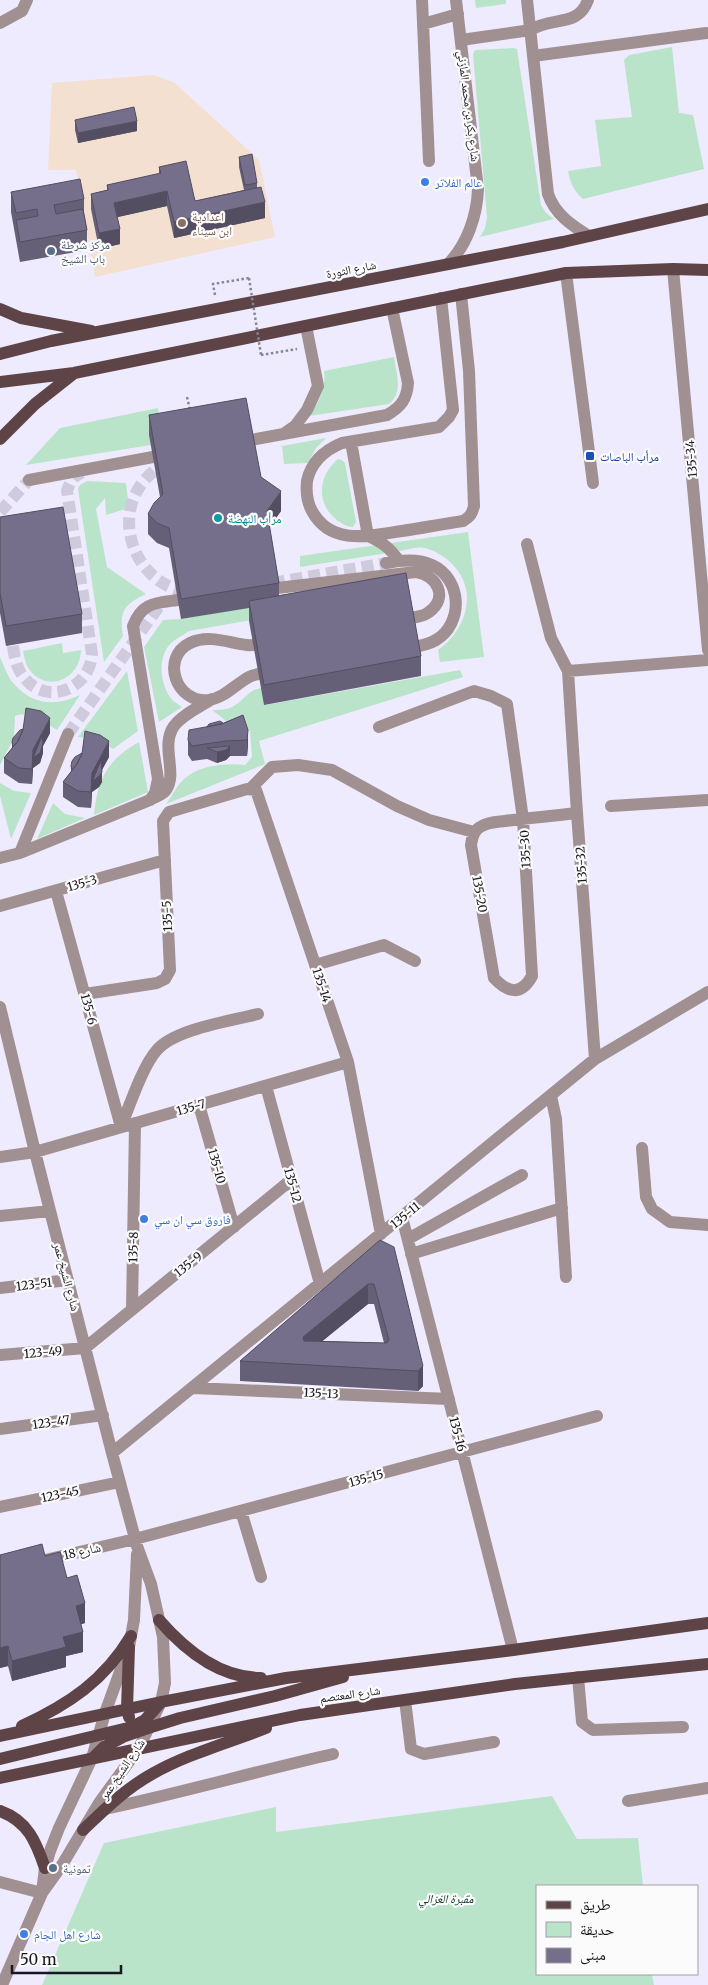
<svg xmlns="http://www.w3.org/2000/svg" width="708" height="1985" viewBox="0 0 708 1985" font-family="Merriweather,'Noto Naskh Arabic',serif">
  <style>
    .education { fill: #f3e0d0 }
    .green { fill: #b9e4ca }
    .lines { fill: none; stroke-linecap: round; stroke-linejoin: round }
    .minor-tunnel { stroke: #cfcbdd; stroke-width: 12; stroke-dasharray: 12 6; stroke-linecap: butt }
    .path { stroke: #888493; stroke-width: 2.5; stroke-dasharray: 2.5 2.5; stroke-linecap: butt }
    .minor { stroke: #a09091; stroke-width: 12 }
    .major { stroke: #5f4447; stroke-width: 12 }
    .path-bridge { stroke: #888493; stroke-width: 2.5; stroke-dasharray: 2.5 2.5; stroke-linecap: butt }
    .wall { fill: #655f78; fill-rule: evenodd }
    .shaded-wall { fill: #534e61 }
    .building { fill: #766f8b; stroke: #534e61; fill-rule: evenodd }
    .shop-dot { fill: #3f7fe0; stroke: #fbfbfb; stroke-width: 2 }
    .education-dot { fill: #8d6e63; stroke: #fbfbfb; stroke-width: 2 }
    .service-dot { fill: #5c6f8a; stroke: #fbfbfb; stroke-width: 2 }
    .transit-dot { fill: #1a4fb4; stroke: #fbfbfb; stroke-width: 2 }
    .culture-dot { fill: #0f9aa8; stroke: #fbfbfb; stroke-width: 2 }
    .labels { text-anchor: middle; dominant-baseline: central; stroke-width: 4.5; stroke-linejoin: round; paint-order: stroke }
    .street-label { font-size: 12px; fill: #1a1722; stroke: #fbfbfb }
    .shop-label { font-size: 12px; fill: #366cbe; stroke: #fbfbfb; text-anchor: start }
    .education-label { font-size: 12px; fill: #785e54; stroke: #fbfbfb; text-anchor: start }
    .service-label { font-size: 12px; fill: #4e5e75; stroke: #fbfbfb; text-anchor: start }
    .transit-label { font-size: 12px; fill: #164399; stroke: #fbfbfb; text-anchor: start }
    .culture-label { font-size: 12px; fill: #0d838f; stroke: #fbfbfb; text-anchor: start }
    .park-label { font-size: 12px; font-style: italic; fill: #063621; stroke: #fbfbfb }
  </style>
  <rect width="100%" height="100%" fill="#efebfe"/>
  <!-- education -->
  <path class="education" d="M154,75L175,83L259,160L275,237L95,277L76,170H48L52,83Z"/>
  <!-- green -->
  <path class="green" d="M475,0H506V4L476,8Z
    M672,47L679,113L693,115L704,169L583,199C574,191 570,183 568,171L601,166L595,120L632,117L624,60L629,55Z
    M513,48L517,49L541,205L546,213L554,219L480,237L485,228L487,218L473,54L475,50Z
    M394,357C396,373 404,392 389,404L309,416C319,401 326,390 324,371Z
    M158,408L162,432L151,445L26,465L60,428Z
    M326,438L316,448L308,463L284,464L282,446Z
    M338,459L342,460L345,463L356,522L353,527C347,527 343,524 338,521C315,504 318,476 338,459Z
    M87,481L126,483L129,508L106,515L105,498L96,509L107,567L146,594C124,604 119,612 123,636L104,662L78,489L80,485Z
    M468,532L484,657L440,662L438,650C456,637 467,619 467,596C466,573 446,553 424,548C416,546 403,551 394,552C363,557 331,562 300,567V556Z
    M404,581L406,593L189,631C182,636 172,640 167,648C158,662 161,684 170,697C172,701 178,704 182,707L159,722L144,647L163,620L181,619Z
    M62,643L63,653L81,650C80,682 43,694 27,666C25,662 24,656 23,651Z
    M0,657C4,666 8,678 15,685C34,706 57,706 80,695L57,730C45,723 30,710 15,716L14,738L0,765Z
    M460,670L463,677L259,741L265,764L166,804C173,795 178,782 188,776C202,765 228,763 245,765L252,757L250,731L244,727H228L225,720L212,710C218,710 226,710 232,707C244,701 248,690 261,688L265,705Z
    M127,671L138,731L113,749L97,739L78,737Z
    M139,742L148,792L94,815C97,780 107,760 139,742Z
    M0,783L14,791L31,793L11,839L0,796Z
    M53,803L65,814L85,818L37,839Z
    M552,1796L577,1839L638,1838L643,1886H537V1974H652L654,1985H42L104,1843L276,1807V1832Z"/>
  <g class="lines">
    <!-- minor-tunnel -->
    <path class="minor-tunnel" d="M168,460C155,469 143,479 136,493C115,534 144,589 191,592
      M0,512L29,480
      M273,583L386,563
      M11,628C13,644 13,663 23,676C45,707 90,690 92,654L67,491C71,479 75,474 87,471
      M68,734L162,602L170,601"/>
    <!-- path -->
    <path class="path" d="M215,295L213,284L249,278
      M261,355L297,349
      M187,397L190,410"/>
    <!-- minor -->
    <path class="minor" d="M422,0L429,161
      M527,0L548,194C555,214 571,225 589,236
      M0,23L22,11L27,0
      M423,24L458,14
      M461,40L531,30C552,16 578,28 588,0
      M533,56L706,33
      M448,264C467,245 477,216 478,189L456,0
      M673,269L708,650
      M566,273L593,483
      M441,298L453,410L449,417L439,427L342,443C325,450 311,462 307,481C306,491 307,502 312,511C331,546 369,536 402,531C422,528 443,524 463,521C470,517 472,514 474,506L469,371L461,294
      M285,433L295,426L307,410L318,386L306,326
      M251,440L387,415C401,407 407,399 408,383L392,308
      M351,442L368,536C382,542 390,548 399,561
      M29,480L153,457
      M527,544L551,638L568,671L577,813L595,1059
      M386,563C401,560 418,558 432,565C462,579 464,623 436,640C426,646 414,647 403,649
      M277,588L416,572C437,575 449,598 429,612C422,618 407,618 398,619
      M270,642C263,643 255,646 247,645C229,643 209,634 190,643C160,658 176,704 209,700C224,698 236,684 249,677C256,673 267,673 275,672
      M568,671L708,660
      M379,727L474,691L491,696L507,704L523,819L532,976C521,996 508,993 494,978L471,845C472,837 474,829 482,826C489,822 498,822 505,821C529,818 553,816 577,813
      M251,788L272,767L298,765L332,770L397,806L429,820L474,832
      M150,800L155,793L158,779L133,626C142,602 156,603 178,600
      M611,806L708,800
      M20,853L68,734
      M0,858L20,853L150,800C155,797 163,795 166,790C178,773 160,746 174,726C183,714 200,707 212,699
      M56,891L121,1127
      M0,906L165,860
      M315,965L384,945L415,961
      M85,994L157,983L165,979L170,970L163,821L169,812L247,789L256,790L348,1062L381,1234
      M0,1007L35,1152L112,1453L137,1546L151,1584L163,1637L165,1683L161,1702L139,1748L99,1803L62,1865L42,1893L2,1985
      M266,1086L320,1284
      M551,1096L556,1119L566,1277
      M199,1105L234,1227
      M121,1127C129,1107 143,1065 157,1050C175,1029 231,1021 258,1014
      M642,1148L646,1197L652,1209L670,1222L708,1225
      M0,1157L35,1152L348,1062
      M0,1216L50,1211
      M402,1217L513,1650
      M408,1239L522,1175
      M411,1254L562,1208
      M0,1288L68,1280
      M132,1310L135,1123
      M0,1355L85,1348L291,1180
      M193,1388L449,1399
      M0,1429L103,1415
      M112,1453L595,1059L708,992
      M0,1507L120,1482
      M241,1511L261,1577
      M45,1560L135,1539L597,1416
      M578,1677L582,1722L593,1730L683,1727
      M405,1700L411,1749L424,1754L494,1742
      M628,1801L708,1788
      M105,1809C181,1793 257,1771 333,1754
      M0,1882L42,1893
      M42,1892L45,1868L50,1851L59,1828L92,1758L105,1713L129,1647L134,1620L137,1554"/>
    <!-- major -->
    <path class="major" d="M0,309L21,318L91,331
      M0,354L51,341L563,242L708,209
      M0,382L74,373L566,273L673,269L708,270
      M0,439L35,404L73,374
      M159,1620C185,1650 220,1678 261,1678
      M129,1647L127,1709L129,1717
      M22,1726C69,1704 104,1681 131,1636
      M0,1736L161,1702L286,1678L513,1650L708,1623
      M93,1758L104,1747L125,1736L148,1728L180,1718L275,1696L343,1677
      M0,1759L132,1727L145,1720L161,1702
      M0,1778L300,1715L515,1684L708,1664
      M0,1811C28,1821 36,1842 45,1868
      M83,1830C104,1810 125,1789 152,1774C187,1754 228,1743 266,1728"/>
    <!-- path-bridge -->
    <path class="path-bridge" d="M249,278L261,355"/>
  </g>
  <!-- wall -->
  <path class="wall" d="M75,120L137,131L78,143L75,130Z
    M239,157L257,183V187L265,218L174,238L167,206L117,217L120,244L99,249L91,209V194L107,190V185L159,174V167L195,201L244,190L239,167Z
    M11,192L84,199V214L87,230V250L20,262L11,212Z
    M149,415L261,477L281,511L269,527L279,583V596L421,656V676L264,705L249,621V608L181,619L169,548L157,543L148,534V514L160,497L149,435Z
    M0,517L82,614V633L6,646L0,613Z
    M243,715L248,745L247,756H230L226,760L217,763L207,759L192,761L188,755V740L207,727L223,723Z
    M50,733L43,746V753L40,763L33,768L32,784L19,783L4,773V758L12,748V742Z
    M109,757L102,770V782L99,787L92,792L91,808L78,807L63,797V782L71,772V766Z
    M380,1240L423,1386L418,1391L240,1381V1361ZM368,1304H374L384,1343L322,1341Z
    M0,1555L45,1556L67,1578L85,1623L81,1624L83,1652L66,1656V1667L12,1681L8,1666L0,1668Z"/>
  <!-- shaded-wall -->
  <path class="shaded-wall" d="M137,121V131L78,143V133Z
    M167,191V206L114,218V203Z
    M265,202V218L174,238V222Z
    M120,229V244L99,249V233Z
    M281,491V511L267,531V511Z
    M50,718V733L43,746V753L40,763L33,768L32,784V769L33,750Z
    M248,730V745L247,756V740Z
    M109,741V757L98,777L102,772V782L99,787L92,792L91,808V792L92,773Z
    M230,746V756L226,760L217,763V752Z
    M368,1284V1304L303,1357V1337Z
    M423,1366V1386L418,1391V1371Z
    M85,1603V1623L76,1626V1606Z
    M83,1632V1652L66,1656V1667L12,1681V1661L63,1637Z
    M8,1646V1666L0,1668V1648Z"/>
  <!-- building -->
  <path class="building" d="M134,107L137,121L78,133L75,120Z
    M252,154L257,183L245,185L239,157Z
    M186,161L195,201L261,187L265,202L174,222L167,191L114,203L120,229L99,233L91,194L108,190L107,185L161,173L159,167Z
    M80,179L84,199L54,205L56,214L83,209L87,230L20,242L16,220L38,216L37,209L16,213L11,192Z
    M246,398L261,477L281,491L267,511L279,583L181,599L169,528L157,523L148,514L154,503L163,494L149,415Z
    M63,507L82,614L6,626L0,593V517Z
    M406,573L421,656L264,685L249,601Z
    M26,708L41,711L50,718L33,750L32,769L19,768L4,758L18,741L23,730Z
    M243,715L248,730L247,740L225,741L192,746L188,740L189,730L222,724Z
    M220,721L223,723L207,727L209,724Z
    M23,729L18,741L13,747L12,742L13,738L20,730Z
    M85,731L100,735L109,741L92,773L91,792L78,791L63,782L77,764L82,754Z
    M42,736L43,743L40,753L33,758Z
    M230,746L226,750L217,752L207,748Z
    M82,753L77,764L72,770L71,766L72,761L75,757Z
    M101,760L102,772L99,776L92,782Z
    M380,1240L394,1247L423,1366L418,1371L240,1361ZM368,1284H374L389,1340L387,1343L304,1341L303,1337Z
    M42,1544L45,1556L60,1552L67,1578L77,1575L85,1603L76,1606L83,1632L63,1637L66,1647L12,1661L8,1646L0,1648V1555Z"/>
  <!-- markers -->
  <g class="shop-dot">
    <circle cx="425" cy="182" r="5"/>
    <circle cx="144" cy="1219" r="5"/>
    <circle cx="24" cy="1934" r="5"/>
  </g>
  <circle class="education-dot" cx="182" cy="223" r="5"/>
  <g class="service-dot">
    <circle cx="51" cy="251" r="5"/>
    <circle cx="53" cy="1868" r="5"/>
  </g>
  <rect class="transit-dot" x="585" y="451" width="10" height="10" rx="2.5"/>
  <circle class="culture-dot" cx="218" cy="518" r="5"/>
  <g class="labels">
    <!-- street labels -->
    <g class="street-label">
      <text transform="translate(469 106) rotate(83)">شارع بكر بن محمد المازني</text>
      <text transform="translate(351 269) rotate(-11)">شارع الثورة</text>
      <text transform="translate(691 459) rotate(-95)">135-34</text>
      <text transform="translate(525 849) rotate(-93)">135-30</text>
      <text transform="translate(581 865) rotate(-94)">135-32</text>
      <text transform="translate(82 883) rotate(-16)">135-3</text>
      <text transform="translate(480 894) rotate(80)">135-20</text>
      <text transform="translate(167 916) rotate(-93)">135-5</text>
      <text transform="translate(322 985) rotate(72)">135-14</text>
      <text transform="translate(89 1009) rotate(75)">135-6</text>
      <text transform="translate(191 1107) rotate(-16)">135-7</text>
      <text transform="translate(217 1166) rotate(74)">135-10</text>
      <text transform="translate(293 1185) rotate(75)">135-12</text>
      <text transform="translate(405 1215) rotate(-39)">135-11</text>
      <text transform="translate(133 1247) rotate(-89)">135-8</text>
      <text transform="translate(188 1264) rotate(-39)">135-9</text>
      <text transform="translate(67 1277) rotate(75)">شارع الشيخ عمر</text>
      <text transform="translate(34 1284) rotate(-7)">123-51</text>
      <text transform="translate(43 1352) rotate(-5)">123-49</text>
      <text transform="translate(321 1393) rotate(3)">135-13</text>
      <text transform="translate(51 1422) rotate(-8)">123-47</text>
      <text transform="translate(458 1434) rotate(76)">135-16</text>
      <text transform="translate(366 1478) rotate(-15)">135-15</text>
      <text transform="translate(60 1494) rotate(-12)">123-45</text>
      <text transform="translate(82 1551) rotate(-13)">شارع 18</text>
      <text transform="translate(350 1694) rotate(-8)">شارع المعتصم</text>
      <text transform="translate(122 1769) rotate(-56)">شارع الشيخ عمر</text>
    </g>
    <!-- shop labels -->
    <g class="shop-label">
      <text x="435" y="182">عالم الفلاتر</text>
      <text x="154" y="1219">فاروق سي ان سي</text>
      <text x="34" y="1934">شارع اهل الجام</text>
    </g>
    <!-- education labels -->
    <g class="education-label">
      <text x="192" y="216">اعدادية<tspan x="192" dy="14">ابن سيناء</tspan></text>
    </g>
    <!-- service labels -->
    <g class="service-label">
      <text x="61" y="244">مركز شرطة<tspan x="61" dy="14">باب الشيخ</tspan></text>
      <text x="63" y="1868">تمونية</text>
    </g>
    <!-- transit labels -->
    <g class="transit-label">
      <text x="600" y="456">مرأب الباصات</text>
    </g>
    <!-- culture labels -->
    <g class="culture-label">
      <text x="228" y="518">مرأب النهضة</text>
    </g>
    <!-- park labels -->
    <g class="park-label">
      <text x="446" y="1898">مقبرة الغزالي</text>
    </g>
  </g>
  <!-- legend -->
  <rect x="536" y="1885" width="162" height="90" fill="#fbfbfb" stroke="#a1a0a4"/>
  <rect x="546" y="1901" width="25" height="8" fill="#5f4447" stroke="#a1a0a4"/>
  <text x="580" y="1910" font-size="15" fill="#1a1722">طريق</text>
  <rect x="546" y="1922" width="25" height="15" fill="#b9e4ca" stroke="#a1a0a4"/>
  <text x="580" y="1935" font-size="15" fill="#1a1722">حديقة</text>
  <rect x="546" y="1948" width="25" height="15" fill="#766f8b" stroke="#a1a0a4"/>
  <text x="580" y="1960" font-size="15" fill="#1a1722">مبنى</text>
  <!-- scale -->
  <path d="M12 1965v8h109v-8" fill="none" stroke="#1a1722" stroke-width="2.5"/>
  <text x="20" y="1965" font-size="15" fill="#1a1722" stroke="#fbfbfb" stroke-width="4" paint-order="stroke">50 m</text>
</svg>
